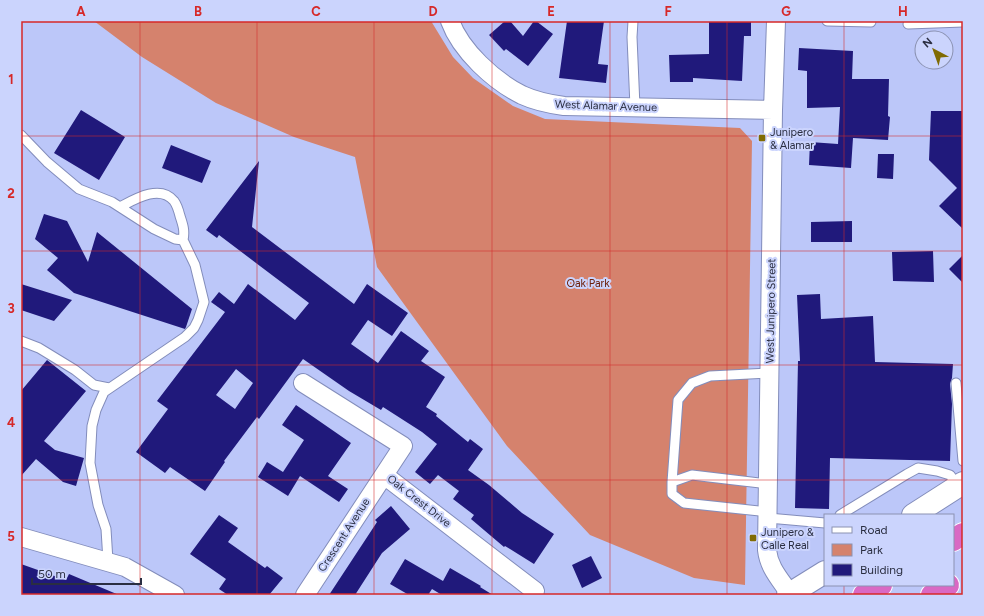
<svg xmlns="http://www.w3.org/2000/svg" width="984" height="616" viewBox="0 0 984 616" font-family="Figtree,sans-serif">
  <style>
    .green { fill: #d5826d }
    .building { fill: #20197b; fill-rule: evenodd }
    .lines { fill: none; stroke-linecap: round; stroke-linejoin: round }
    .lane-casing { stroke: #838dbb; stroke-width: 11 }
    .street-casing { stroke: #838dbb; stroke-width: 20 }
    .secondary-casing { stroke: #838dbb; stroke-width: 24 }
    .highway-casing { stroke: #fff; stroke-width: 24 }
    .lane { stroke: #fff; stroke-width: 9 }
    .street { stroke: #fff; stroke-width: 18 }
    .secondary { stroke: #fff; stroke-width: 22 }
    .highway { stroke: #d969c4; stroke-width: 22 }
    .grid { fill: none; stroke: #d62828; stroke-width: 1; stroke-opacity: 0.55 }
    .poi-dot { fill: #806b03; stroke: #cbd4fd; stroke-width: 1.5 }
    .labels { text-anchor: middle; dominant-baseline: central; stroke-width: 4; stroke-linejoin: round; paint-order: stroke }
    .street-label { font-size: 11px; fill: #2a2e41; stroke: #cbd4fd }
    .poi-label { font-size: 11px; fill: #2a2e41; stroke: #cbd4fd; text-anchor: start }
    .park-label { font-size: 11px; fill: #6c200c; stroke: #cbd4fd }
    .neatline { fill: none; stroke: #d62828; stroke-width: 1.5 }
    .grid-label { font-size: 13px; text-anchor: middle; font-weight: bold; fill: #d62828 }
  </style>
  <rect width="100%" height="100%" fill="#bcc7f9"/>
  <!-- green -->
  <path class="green" d="M94,21H431L453,57L473,78L513,106L545,119L740,128L752,141L745,585L694,578L590,535L507,446L377,267L355,157L294,137L216,103L142,57Z"/>
  <!-- building -->
  <path class="building" d="M505,21H510L523,36L534,21H536L553,34L528,66L506,49L504,51L489,35Z
    M567,21H604L598,64L608,65L606,83L559,78Z
    M709,21H751V36H744L742,81L693,78V82H670L669,55L709,54Z
    M799,48L853,51L852,79H889L888,116L890,117L888,140L853,138L851,168L809,165L810,142L838,144L840,107L807,108V71L798,70Z
    M81,110L125,137L99,180L54,153Z
    M931,111H963V229L939,206L957,188L929,160Z
    M171,145L211,161L202,183L162,168Z
    M878,154H894L893,179L877,178Z
    M259,161L252,227L354,304L367,284L408,313L392,336L368,320L351,344L378,363L401,331L429,351L421,361L445,377L426,407L437,414L436,416L468,442L470,439L483,449L468,470L489,485L522,513L554,534L534,564L505,546L504,547L471,519L474,515L453,499L459,491L438,475L430,484L415,472L437,444L422,432L383,407L381,410L349,391L303,359L259,419L257,417L224,461L225,462L205,491L170,467L165,473L136,452L168,409L157,401L225,312L211,302L219,292L234,304L248,284L295,320L309,303L219,235L217,238L206,230ZM236,369L253,383L235,409L216,395Z
    M44,214L67,221L88,262L97,232L192,309L186,327L185,329L74,293L47,270L58,258L35,239Z
    M852,221V242H811V222Z
    M933,251L934,282L893,281L892,252Z
    M963,255V283L949,269Z
    M21,284L72,300L54,321L21,310Z
    M820,294L821,319L873,316L875,362L953,364L952,378L950,384L952,404L950,461L830,458L829,509L795,508L798,361H800L797,295Z
    M47,360L86,391L44,441L55,450L84,458L76,486L63,482L36,459L21,476V391Z
    M296,405L351,443L328,476L348,489L339,502L300,476L288,496L258,477L267,462L283,472L304,440L282,425Z
    M391,506L410,529L382,553L355,595H329L377,522L375,520Z
    M219,515L238,528L228,542L265,568L267,566L283,578L269,595H228L219,589L226,579L190,554Z
    M591,556L602,578L582,588L572,565Z
    M405,559L443,581L450,568L481,586L480,587L493,595H442L432,589L428,595H409L390,584Z
    M21,564L66,580L69,574L119,595H21Z"/>
  <g class="lines">
    <defs>
      <path id="lane" d="M633,21L632,37L635,107
        M827,21L871,22
        M908,24L963,22
        M21,135L47,162L79,189L112,202L154,229L175,239L183,240
        M21,341L39,348L75,370L94,385L109,388
        M956,383L963,461
        M672,482L678,400L692,383L710,376L770,373
        M768,512L684,503L672,494V482L692,475L769,484
        M840,515L907,474L918,468L937,471L950,475L958,486
        M768,518L825,523
        M108,561L106,529L98,505L90,463L92,426L96,410L104,392L185,337L194,328L198,320L204,302L195,265L183,240C185,231 183,225 180,216C179,212 177,205 174,201C160,184 135,199 120,207"/>
      <path id="street" d="M450,21C461,51 494,81 522,95C535,101 549,104 564,106L773,110
        M776,21L773,110L767,550C769,568 780,579 790,594
        M303,383L403,446L305,595
        M384,475L535,591
        M21,537L125,567L175,595"/>
      <path id="secondary" d="M913,515L963,483
        M788,595L825,572"/>
      <path id="highway" d="M953,540L963,534
        M864,595L881,585
        M932,595L948,585"/>
    </defs>
    <!-- lane casing -->
    <use href="#lane" class="lane-casing"/>
    <!-- street casing -->
    <use href="#street" class="street-casing"/>
    <!-- secondary casing -->
    <use href="#secondary" class="secondary-casing"/>
    <!-- highway casing -->
    <use href="#highway" class="highway-casing"/>
    <!-- lane -->
    <use href="#lane" class="lane"/>
    <!-- street -->
    <use href="#street" class="street"/>
    <!-- secondary -->
    <use href="#secondary" class="secondary"/>
    <!-- highway -->
    <use href="#highway" class="highway"/>
  </g>
  <!-- grid -->
  <path class="grid" d="M140,21V595M257,21V595M374,21V595M492,21V595M610,21V595M727,21V595M844,21V515M21,136H963M21,251H963M21,365H963M21,480H963M844,585V595"/>
  <!-- markers -->
  <g class="poi-dot">
    <rect x="758" y="134" width="8" height="8" rx="2"/>
    <rect x="749" y="534" width="8" height="8" rx="2"/>
  </g>
  <g class="labels">
    <!-- street labels -->
    <g class="street-label">
      <text transform="translate(606 106) rotate(2)">West Alamar Avenue</text>
      <text transform="translate(771 311) rotate(-89)">West Junipero Street</text>
      <text transform="translate(419 501) rotate(38)">Oak Crest Drive</text>
      <text transform="translate(344 535) rotate(-57)">Crescent Avenue</text>
    </g>
    <!-- poi labels -->
    <g class="poi-label">
      <text x="770" y="132">Junipero<tspan x="770" dy="13">&amp; Alamar</tspan></text>
      <text x="761" y="532">Junipero &amp;<tspan x="761" dy="13">Calle Real</tspan></text>
    </g>
    <!-- park labels -->
    <g class="park-label">
      <text x="588" y="283">Oak Park</text>
    </g>
  </g>
  <!-- border -->
  <rect width="984" height="616" fill="none" stroke="#cbd4fd" stroke-width="44"/>
  <!-- legend -->
  <rect x="824" y="514" width="130" height="72" fill="#cbd4fd" stroke="#8b92b2"/>
  <rect x="832" y="527" width="20" height="6" fill="#ffffff" stroke="#8b92b2"/>
  <text x="860" y="534" font-size="12" fill="#2a2e41">Road</text>
  <rect x="832" y="544" width="20" height="12" fill="#d5826d" stroke="#8b92b2"/>
  <text x="860" y="554" font-size="12" fill="#2a2e41">Park</text>
  <rect x="832" y="564" width="20" height="12" fill="#20197b" stroke="#8b92b2"/>
  <text x="860" y="574" font-size="12" fill="#2a2e41">Building</text>
  <!-- north arrow -->
  <g transform="translate(934 50) rotate(319)"><circle r="19" fill="#cbd4fd" stroke="#8b92b2"/>
  <path d="M0-3L7 15L0 10L-7 15Z" fill="#806b03"/>
  <text y="-6" font-size="11" font-weight="bold" text-anchor="middle" fill="#2a2e41">N</text>
  </g>
  <!-- scale -->
  <path d="M32 578v6h109v-6" fill="none" stroke="#2a2e41" stroke-width="2"/>
  <text x="38" y="578" font-size="12" fill="#2a2e41" stroke="#cbd4fd" stroke-width="3" paint-order="stroke">50 m</text>
  <rect x="22" y="22" width="940" height="572" class="neatline"/>
  <g class="grid-label">
    <text x="81" y="16">A</text>
    <text x="198" y="16">B</text>
    <text x="316" y="16">C</text>
    <text x="433" y="16">D</text>
    <text x="551" y="16">E</text>
    <text x="668" y="16">F</text>
    <text x="786" y="16">G</text>
    <text x="903" y="16">H</text>
    <text x="11" y="84">1</text>
    <text x="11" y="198">2</text>
    <text x="11" y="313">3</text>
    <text x="11" y="427">4</text>
    <text x="11" y="541">5</text>
  </g>
</svg>
